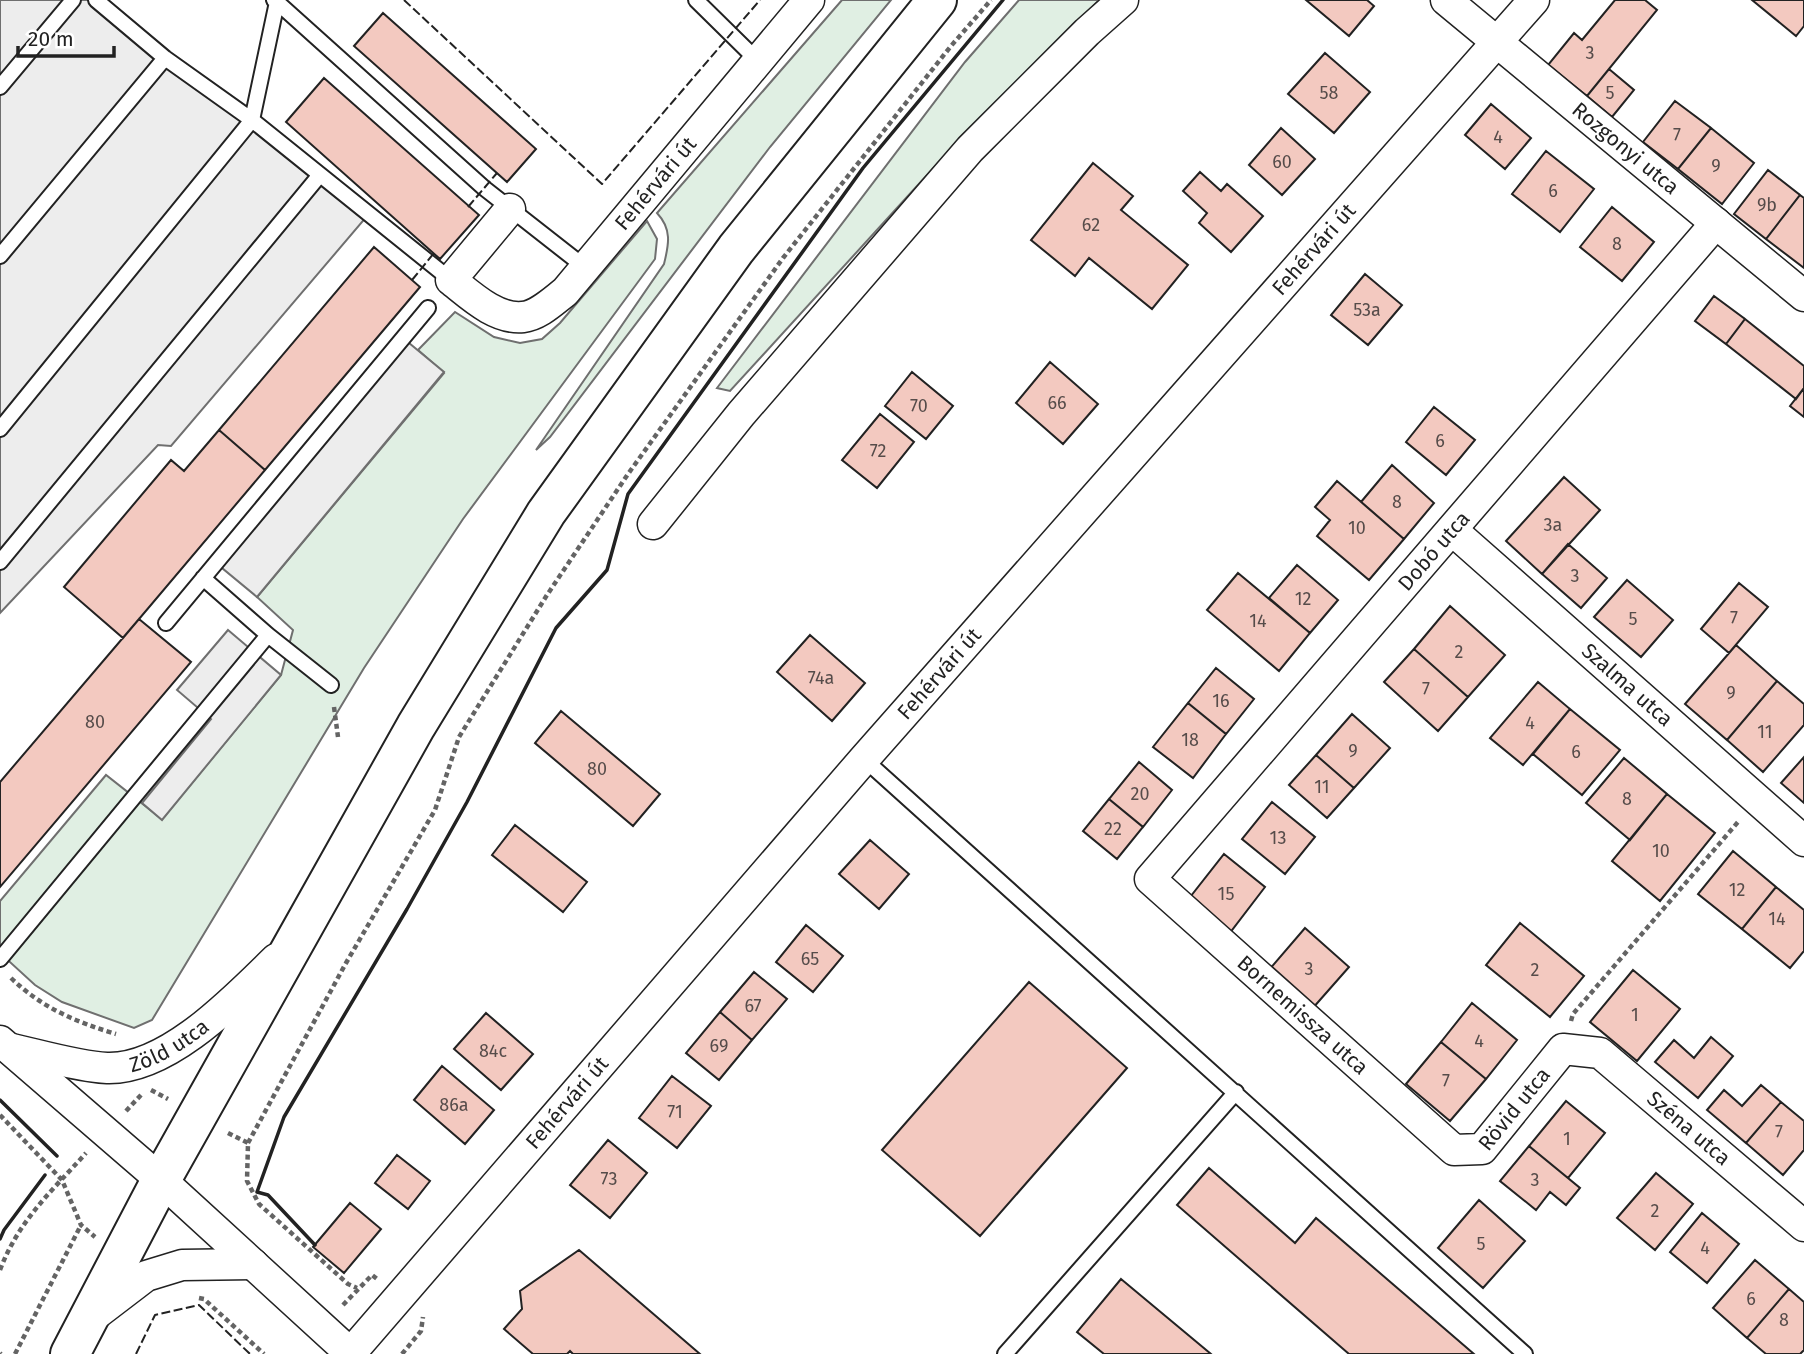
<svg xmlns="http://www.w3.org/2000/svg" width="1804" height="1354" viewBox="0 0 1804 1354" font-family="'Fira Sans',sans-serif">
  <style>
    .green { fill: #e0efe3; stroke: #6f6f6f; stroke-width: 2 }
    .parking { fill: #ededed; stroke: #6f6f6f; stroke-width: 2 }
    .building { fill: #f3c9c0; stroke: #222; stroke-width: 2 }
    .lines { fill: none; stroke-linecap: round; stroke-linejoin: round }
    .service-casing { stroke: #222; stroke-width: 18 }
    .minor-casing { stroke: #222; stroke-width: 33 }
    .primary-casing { stroke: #222; stroke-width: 42 }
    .path { stroke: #646464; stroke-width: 4.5; stroke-dasharray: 5 3.5; stroke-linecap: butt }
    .service { stroke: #fff; stroke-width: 14 }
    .minor { stroke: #fff; stroke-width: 30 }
    .primary { stroke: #fff; stroke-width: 38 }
    .fence { stroke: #222; stroke-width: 2; stroke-dasharray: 9 3.5; stroke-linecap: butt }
    .wall { stroke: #222; stroke-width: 3.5 }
    .labels { text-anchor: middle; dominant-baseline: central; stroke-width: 5; stroke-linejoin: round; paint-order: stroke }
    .number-label { font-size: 18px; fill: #564c4a }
    .street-label { font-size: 21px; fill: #222; stroke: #fff }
  </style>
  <rect width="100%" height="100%" fill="#fff"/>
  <!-- green -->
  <path class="green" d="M842,0H891L770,147L550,437L536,450L664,264C669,244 672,229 657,213Z
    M1019,0H1099L938,163L730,391L717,388L965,62Z
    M647,221L657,239L655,259L463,519L364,668L152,1020L134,1028L62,1002L35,985L0,953V901L106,775L162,819L281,675L293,630L257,597L444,373L418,350L455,312L494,337L520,343L542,339L560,323Z"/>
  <!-- parking -->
  <path class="parking" d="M0,0H96L368,215L171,446L158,445L0,613Z
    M403,338L444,372L257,597L216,563Z
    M228,630L281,675L162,820L142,803L211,719L177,690Z"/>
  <!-- building -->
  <path class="building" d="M1306,0H1367L1374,6L1349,36Z
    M1615,0H1645L1657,10L1587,96L1548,65L1574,33L1582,40Z
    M1752,0H1804V26L1796,36Z
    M383,13L536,149L507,182L354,46Z
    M1325,53L1370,92L1334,133L1288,94Z
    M1609,69L1634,90L1612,117L1587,96Z
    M324,78L479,215L440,259L286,122Z
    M1675,101L1711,128L1678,169L1643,142Z
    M1491,104L1531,138L1505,169L1465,135Z
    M1281,128L1315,159L1282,195L1249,165Z
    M1711,128L1754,163L1722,204L1678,169Z
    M1546,151L1594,189L1560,232L1512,194Z
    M1093,163L1133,196L1121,210L1188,265L1152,309L1089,258L1075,276L1031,240Z
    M1768,170L1800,195L1766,239L1734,214Z
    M1200,172L1221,191L1227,184L1263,216L1231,252L1199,223L1207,213L1183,191Z
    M1800,195L1804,198V268L1766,239Z
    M1612,207L1654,242L1622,281L1580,247Z
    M374,247L420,287L265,470L219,430Z
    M1365,274L1402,305L1368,345L1331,315Z
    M1714,296L1745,319L1726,344L1695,321Z
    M1745,319L1804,366V388L1796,399L1726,344Z
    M1050,362L1098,404L1063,444L1016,403Z
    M912,372L953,406L926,439L885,406Z
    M1804,388V417L1790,406Z
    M1434,407L1475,440L1446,475L1406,442Z
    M880,414L914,442L877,488L842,460Z
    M219,430L265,470L123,638L64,587L171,460L184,471Z
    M1392,465L1434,503L1404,539L1361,502Z
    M1564,477L1600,510L1542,574L1506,541Z
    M1337,481L1404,539L1369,580L1317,536L1330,520L1315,507Z
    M1568,544L1607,578L1581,608L1542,574Z
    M1297,565L1338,600L1310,633L1269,598Z
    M1238,573L1310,633L1279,671L1207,610Z
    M1627,580L1673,620L1641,657L1594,617Z
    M1739,583L1768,607L1729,653L1701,629Z
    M1450,606L1505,655L1468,697L1414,649Z
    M139,619L191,662L0,887V782Z
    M810,635L865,683L832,721L777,672Z
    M1736,645L1777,681L1727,740L1685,704Z
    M1414,649L1468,697L1438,731L1384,682Z
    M1216,668L1254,699L1226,734L1188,703Z
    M1777,681L1804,704V725L1763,772L1727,740Z
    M1538,682L1570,709L1523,765L1490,738Z
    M1188,703L1226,734L1193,778L1153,747Z
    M1570,709L1620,750L1582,795L1533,754Z
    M561,711L660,794L633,826L535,743Z
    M1352,714L1390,748L1354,788L1316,755Z
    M1316,755L1354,788L1327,818L1289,785Z
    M1804,757V803L1781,783Z
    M1624,758L1667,794L1630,840L1586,803Z
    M1139,762L1172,790L1143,827L1109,799Z
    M1667,794L1715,833L1660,901L1612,861Z
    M1109,799L1143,827L1117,859L1083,831Z
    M1272,802L1315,837L1285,874L1242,839Z
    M515,825L587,882L563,912L492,855Z
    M870,840L909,874L879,909L839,874Z
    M1733,851L1776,887L1742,929L1698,894Z
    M1224,854L1265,887L1229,934L1187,901Z
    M1776,887L1804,910V951L1790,968L1742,929Z
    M1520,923L1584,976L1550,1017L1486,965Z
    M806,925L843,956L813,992L776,962Z
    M1305,928L1349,967L1312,1009L1268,971Z
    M1633,970L1680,1009L1637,1061L1590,1022Z
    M754,972L787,999L752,1040L720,1012Z
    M1029,982L1127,1068L980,1236L882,1150Z
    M1472,1003L1517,1040L1486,1079L1441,1042Z
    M720,1012L752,1040L719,1080L686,1053Z
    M486,1013L533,1054L501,1090L454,1049Z
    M1711,1037L1733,1056L1698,1098L1655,1062L1674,1040L1694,1058Z
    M1441,1042L1486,1079L1450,1121L1406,1084Z
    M442,1066L494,1110L465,1144L414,1100Z
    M672,1076L711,1106L677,1148L639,1118Z
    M1761,1085L1781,1102L1746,1143L1707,1110L1724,1090L1742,1106Z
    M1566,1101L1605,1133L1568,1178L1529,1146Z
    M1781,1102L1804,1121V1150L1783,1175L1746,1143Z
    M608,1140L647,1173L610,1218L570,1185Z
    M1529,1146L1580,1188L1566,1205L1550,1192L1536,1210L1500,1181Z
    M397,1155L430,1181L408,1209L375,1183Z
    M1209,1168L1295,1243L1316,1218L1474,1354H1349L1177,1205Z
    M1656,1173L1693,1204L1655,1250L1617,1218Z
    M1479,1200L1525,1241L1483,1288L1438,1248Z
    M350,1203L381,1229L344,1273L313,1247Z
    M1702,1213L1739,1244L1707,1283L1670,1252Z
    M579,1250L700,1354H573L570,1351L567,1354H533L504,1329L522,1309L520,1291Z
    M1755,1260L1789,1289L1747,1338L1713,1308Z
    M1121,1279L1211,1354H1104L1077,1332Z
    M1789,1289L1804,1302V1350L1800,1354H1766L1747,1338Z"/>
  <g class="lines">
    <defs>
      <path id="service" d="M96,0L165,58L252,120L451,280
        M696,0L758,61
        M277,2L484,188L586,268
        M0,87L73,0
        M0,256L165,58
        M0,429L252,120L277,2L274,0
        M0,562L319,176
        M203,578L268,635L331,685
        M166,623L428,308
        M864,759L1525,1354
        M0,959L268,635
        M1005,1354L1236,1092"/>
      <g id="minor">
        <path id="s1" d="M1446,0L1804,296"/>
        <path id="s2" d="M510,209L451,280C470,295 496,320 523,317C539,315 553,301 565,292L809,0"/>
        <path id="s3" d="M1716,223L1150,879L1454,1150L1482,1149L1563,1049L1600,1053L1804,1226"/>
        <path d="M653,524L741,414L970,149L1087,32L1123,0"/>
        <path id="s4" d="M1452,530L1804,841"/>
        <path d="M0,1041L161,1180L350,1353"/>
        <path id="s5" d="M12,1049C39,1055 80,1067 107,1068C168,1070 235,999 276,959"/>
        <path d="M91,1318L146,1276L182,1265L253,1264"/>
        <path id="s6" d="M350,1354L864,759L1534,0"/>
      </g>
      <path id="primary" d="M70,1354L161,1180L416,726L546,513L736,249L937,0"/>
    </defs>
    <!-- service casing -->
    <use href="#service" class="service-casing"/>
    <!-- minor casing -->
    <use href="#minor" class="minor-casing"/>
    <!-- primary casing -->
    <use href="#primary" class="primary-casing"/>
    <!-- path -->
    <path class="path" d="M334,707L338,737
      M11,978C42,1008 76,1022 116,1034
      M1571,1021L1573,1014L1738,822
      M151,1090L168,1099
      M126,1111L141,1095
      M0,1115L62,1180L81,1225L95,1237
      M228,1133L248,1143L247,1181L259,1204L348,1284L357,1288
      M248,1143L346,963L435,810L459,737L547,595L628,474L783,258L951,46L991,0
      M0,1270C19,1220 51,1192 86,1153
      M199,1298L204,1299L264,1354
      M343,1305L372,1275L377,1279
      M0,1353L1,1354
      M15,1354L81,1225
      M402,1354L421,1331L423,1317"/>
    <!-- service -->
    <use href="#service" class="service"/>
    <!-- minor -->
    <use href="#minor" class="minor"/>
    <!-- primary -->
    <use href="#primary" class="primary"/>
    <!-- fence -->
    <path class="fence" d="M404,0L602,184L760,0
      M468,207L497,173
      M412,280L434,253
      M136,1354L155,1315L199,1305L250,1354"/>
    <!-- wall -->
    <path class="wall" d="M0,1100L57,1156
      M0,1239L4,1230L45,1175
      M315,1245L268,1195L257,1192L284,1117L407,909L467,802L556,628L607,570L628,494L863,168L1003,0"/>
  </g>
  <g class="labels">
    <!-- number labels -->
    <g class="number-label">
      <text x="1590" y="53">3</text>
      <text x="1329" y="93">58</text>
      <text x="1610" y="93">5</text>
      <text x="1677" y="135">7</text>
      <text x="1498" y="137">4</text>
      <text x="1282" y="162">60</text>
      <text x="1716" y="166">9</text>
      <text x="1553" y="191">6</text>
      <text x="1767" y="205">9b</text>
      <text x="1091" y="225">62</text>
      <text x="1617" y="244">8</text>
      <text x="1367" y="310">53a</text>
      <text x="1057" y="403">66</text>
      <text x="919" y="406">70</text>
      <text x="1440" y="441">6</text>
      <text x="878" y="451">72</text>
      <text x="1397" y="502">8</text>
      <text x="1553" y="525">3a</text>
      <text x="1357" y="528">10</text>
      <text x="1575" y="576">3</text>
      <text x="1303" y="599">12</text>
      <text x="1734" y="618">7</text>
      <text x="1633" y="619">5</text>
      <text x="1258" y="621">14</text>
      <text x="1459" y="652">2</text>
      <text x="821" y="678">74a</text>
      <text x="1426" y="689">7</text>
      <text x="1731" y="693">9</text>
      <text x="1221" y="701">16</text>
      <text x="95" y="722">80</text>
      <text x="1530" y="723">4</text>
      <text x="1765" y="732">11</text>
      <text x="1190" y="740">18</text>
      <text x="1353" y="751">9</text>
      <text x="1576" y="752">6</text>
      <text x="597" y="769">80</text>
      <text x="1322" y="787">11</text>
      <text x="1140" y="794">20</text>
      <text x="1627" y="799">8</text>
      <text x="1113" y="829">22</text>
      <text x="1278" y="838">13</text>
      <text x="1661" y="851">10</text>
      <text x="1737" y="890">12</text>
      <text x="1226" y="894">15</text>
      <text x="1777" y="919">14</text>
      <text x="810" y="959">65</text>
      <text x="1309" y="969">3</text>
      <text x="1535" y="970">2</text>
      <text x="753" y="1006">67</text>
      <text x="1635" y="1015">1</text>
      <text x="1479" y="1041">4</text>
      <text x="719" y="1046">69</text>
      <text x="493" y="1051">84c</text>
      <text x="1446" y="1081">7</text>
      <text x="454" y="1105">86a</text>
      <text x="675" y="1112">71</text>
      <text x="1779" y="1132">7</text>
      <text x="1567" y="1139">1</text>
      <text x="609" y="1179">73</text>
      <text x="1535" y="1180">3</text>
      <text x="1655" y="1211">2</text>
      <text x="1481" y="1244">5</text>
      <text x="1705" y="1248">4</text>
      <text x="1751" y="1299">6</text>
      <text x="1784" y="1320">8</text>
    </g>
    <!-- street labels -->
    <g class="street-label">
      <text stroke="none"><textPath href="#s1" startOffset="233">Rozgonyi utca</textPath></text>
      <text stroke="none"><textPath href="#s2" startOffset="366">Fehérvári út</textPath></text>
      <text stroke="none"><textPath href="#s6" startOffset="1466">Fehérvári út</textPath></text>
      <text transform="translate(1434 551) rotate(-49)">Dobó utca</text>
      <text stroke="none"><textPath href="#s6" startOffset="900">Fehérvári út</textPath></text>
      <text stroke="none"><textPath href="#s4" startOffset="234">Szalma utca</textPath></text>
      <text stroke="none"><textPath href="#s3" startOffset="1071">Bornemissza utca</textPath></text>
      <text stroke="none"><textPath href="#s5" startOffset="164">Zöld utca</textPath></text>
      <text stroke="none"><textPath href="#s6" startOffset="332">Fehérvári út</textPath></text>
      <text stroke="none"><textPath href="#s3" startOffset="1353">Rövid utca</textPath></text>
      <text stroke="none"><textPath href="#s3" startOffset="1584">Széna utca</textPath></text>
    </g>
  </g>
  <!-- scale -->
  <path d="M18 46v10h96v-10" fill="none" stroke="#222222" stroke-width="3.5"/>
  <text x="28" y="46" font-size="21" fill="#222222" stroke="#ffffff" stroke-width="5" paint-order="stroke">20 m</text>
</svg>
